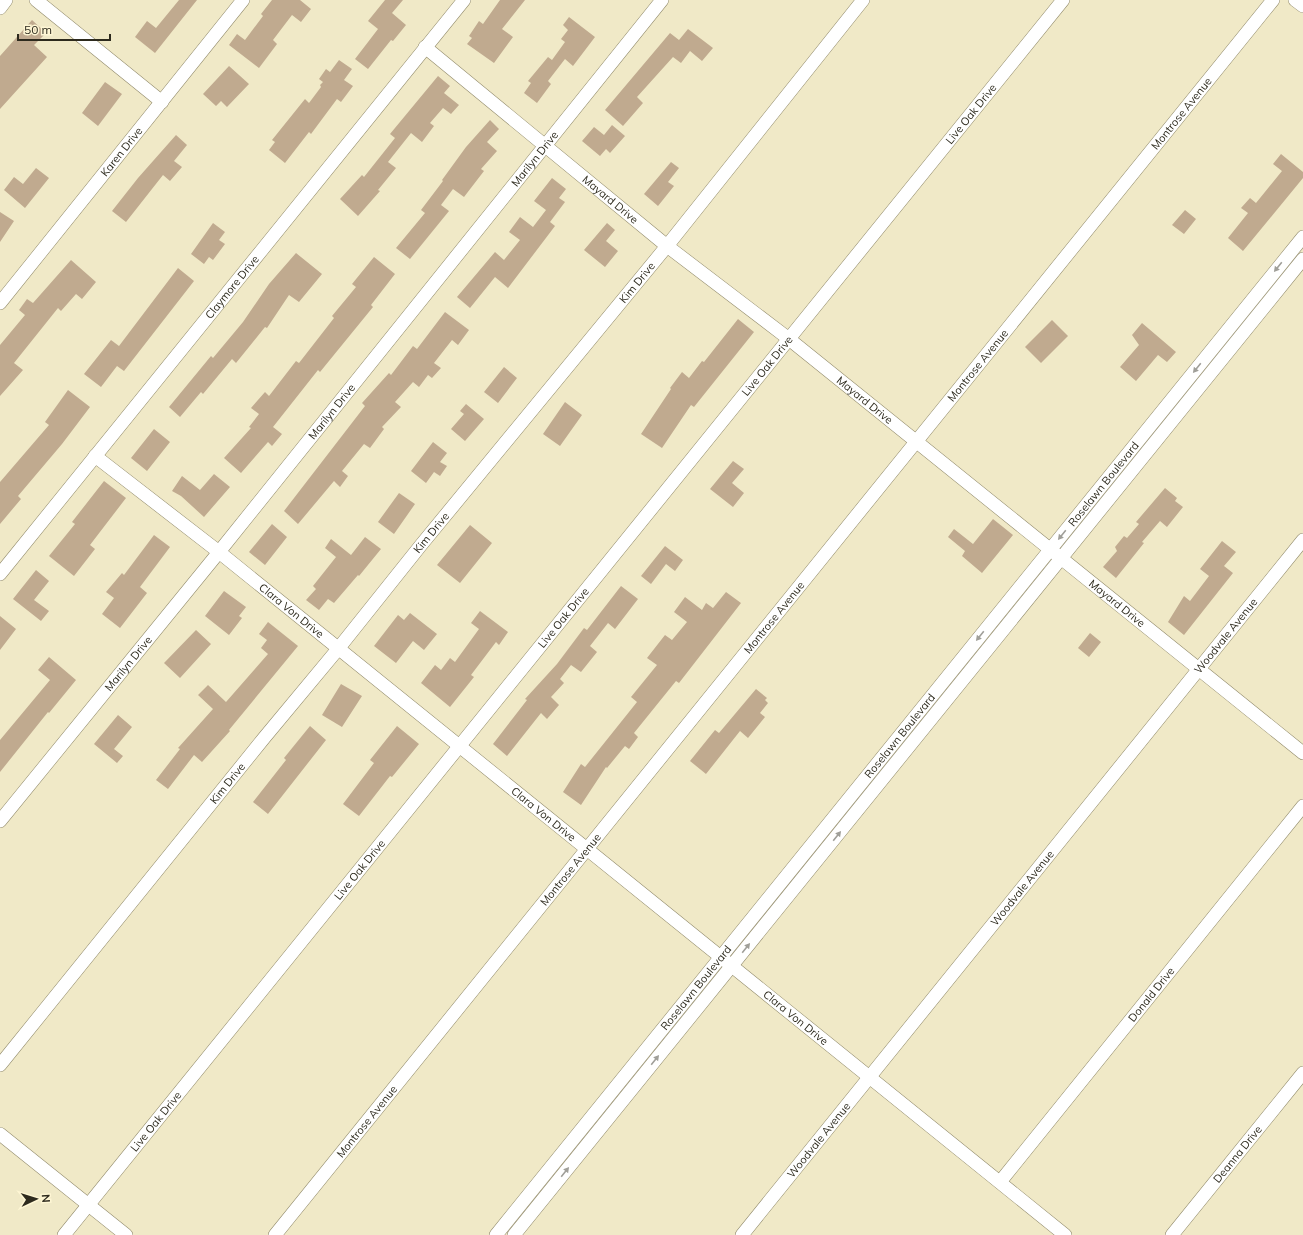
<svg xmlns="http://www.w3.org/2000/svg" width="1303" height="1235" viewBox="0 0 1303 1235" font-family="Mulish,sans-serif">
  <style>
    .building { fill: #c0aa8f }
    .lines { fill: none; stroke-linecap: round; stroke-linejoin: round }
    .minor-casing { stroke: #928b6c; stroke-width: 14 }
    .minor { stroke: #fff; stroke-width: 13 }
    .oneway { fill: #a09f99 }
    .labels { text-anchor: middle; dominant-baseline: central; stroke-width: 4; stroke-linejoin: round; paint-order: stroke }
    .street-label { font-size: 11px; fill: #2d2a1d; stroke: #fef6d4 }
  </style>
  <rect width="100%" height="100%" fill="#f0e9c7"/>
  <!-- building -->
  <path class="building" d="M179,0H197L155,53L135,37L147,21L156,28Z
    M272,0H300L311,9L301,22L292,15L273,40L277,44L259,68L229,45L237,34L245,40L263,16L261,14Z
    M385,0H403L392,13L406,25L393,41L391,40L368,69L355,59L378,29L368,21Z
    M500,0H525L502,29L513,37L494,63L467,44L472,38L469,36L479,21L483,24Z
    M569,17L595,37L573,66L565,59L548,81L551,84L537,103L524,93L531,83L528,81L548,57L552,60L565,42L561,39L568,30L563,25Z
    M32,20L46,33L34,45L47,57L0,109V56Z
    M688,29L713,48L702,61L690,51L681,63L673,57L637,97L643,103L623,126L605,110L670,33L679,40Z
    M339,60L352,69L344,80L353,86L341,102L337,99L311,134L309,132L285,163L269,150L275,142L272,140L305,99L309,103L321,87L320,85L323,82L319,79L326,69L330,72Z
    M229,66L249,84L227,107L221,101L216,106L203,94Z
    M438,76L450,86L444,93L459,105L451,114L443,108L430,123L434,126L422,142L411,133L388,162L396,168L378,190L380,191L358,216L340,199L362,175L364,177L395,138L390,134Z
    M105,82L122,94L98,126L82,113Z
    M490,120L499,129L487,142L497,151L481,169L484,171L464,197L453,189L441,205L449,211L410,259L396,248L425,213L421,210L443,181L442,180L466,147Z
    M612,125L625,136L610,153L606,149L600,156L582,141L594,127L604,135Z
    M176,135L187,145L174,161L182,167L170,181L163,175L126,222L112,211L138,178Z
    M1281,154L1303,172V178L1243,251L1228,238L1248,213L1241,208L1250,198L1256,203L1282,171L1273,164Z
    M671,162L679,168L668,182L674,186L658,206L644,194Z
    M36,168L49,178L25,208L4,190L14,177L23,184Z
    M552,178L566,189L559,198L565,202L550,222L555,226L508,288L495,277L470,308L457,297L495,252L504,260L520,240L509,232L520,217L533,227L546,210L534,201Z
    M1185,210L1196,219L1184,234L1172,225Z
    M0,212L14,221L0,242Z
    M213,223L225,232L219,240L225,244L213,260L209,257L204,264L191,254Z
    M607,223L615,230L606,241L618,251L605,267L584,250Z
    M296,253L322,274L299,302L289,295L267,328L265,327L236,363L232,359L203,394L201,392L180,417L169,407L211,356L213,358L243,322L269,284Z
    M374,257L395,274L371,305L373,307L320,372L318,370L273,427L282,434L272,446L268,442L241,473L224,458L251,428L249,427L259,414L251,408L265,392L269,396L296,361L299,363L334,318L332,316L356,287L352,284Z
    M71,260L96,282L82,299L76,294L61,311L58,308L14,363L23,370L0,396V345L25,315L19,310L27,299L33,303Z
    M178,268L194,281L124,371L117,366L101,387L84,374L111,340L119,346Z
    M445,312L469,330L458,345L452,340L434,363L441,368L432,378L428,375L419,387L413,382L395,402L401,407L382,427L384,429L370,448L364,444L342,471L348,476L340,487L334,481L298,524L284,511L365,406L362,403L389,373L391,375L413,346L417,349Z
    M738,319L754,332L694,407L691,405L662,448L641,434L671,389L670,388L682,372L689,378L702,361L704,362Z
    M1052,320L1068,336L1041,363L1025,347Z
    M1142,323L1176,352L1167,362L1158,355L1136,381L1120,367L1139,345L1132,335Z
    M504,367L517,378L498,403L484,392Z
    M68,390L90,407L62,444L18,496L21,499L0,524V482L49,425L45,422Z
    M565,402L582,415L560,446L543,434Z
    M466,404L484,419L465,441L451,429L464,414L460,411Z
    M154,429L170,442L147,471L131,458Z
    M433,442L447,453L440,462L447,466L440,476L434,472L426,483L411,471Z
    M733,461L744,469L732,483L744,493L733,507L710,489Z
    M214,474L230,487L204,517L181,496L172,491L182,476L200,490Z
    M104,481L126,498L90,545L95,549L74,576L49,556L75,524L72,522Z
    M1165,488L1177,498L1175,501L1183,507L1167,527L1160,521L1142,542L1144,543L1116,578L1103,567L1117,551L1115,547L1124,536L1127,538L1139,524L1136,522Z
    M399,493L415,504L394,534L378,522Z
    M993,519L1013,535L982,573L962,556L965,551L948,537L954,529L973,544Z
    M272,524L287,537L265,565L249,552Z
    M470,525L492,543L460,583L437,565Z
    M154,535L170,547L140,587L147,593L120,628L102,614L114,598L106,592L122,573L124,575Z
    M365,537L381,549L359,576L358,575L334,603L328,599L319,610L306,600L316,589L313,586L336,557L325,548L331,539L351,555Z
    M1222,541L1236,552L1224,566L1233,573L1184,635L1168,622L1184,596L1190,601L1209,576L1200,569Z
    M665,546L683,560L675,571L666,564L651,584L641,576Z
    M36,570L49,581L34,600L49,611L41,621L13,599Z
    M621,586L638,599L615,629L608,623L590,646L597,652L581,672L571,665L560,679L564,683L551,697L559,705L547,719L541,713L507,756L493,744L527,700L525,699L557,664L584,628L587,630Z
    M224,591L246,607L239,616L242,618L229,635L205,616Z
    M726,592L741,603L679,683L676,681L634,733L638,737L629,749L625,746L607,768L606,767L581,805L563,792L581,764L585,767L637,702L631,697L657,665L647,658L665,635L672,640L687,622L674,612L685,597L702,610L706,603L713,608Z
    M480,611L508,632L499,645L496,642L471,675L474,677L450,707L421,683L435,665L441,670L450,658L455,662L479,629L471,623Z
    M410,613L437,634L424,650L413,641L396,663L374,646L398,615L404,620Z
    M0,616L16,629L0,650Z
    M268,622L298,646L229,730L230,731L202,762L194,755L168,789L156,780L180,749L178,748L213,709L198,695L208,685L226,702L268,654L261,648L267,640L259,634Z
    M196,630L211,644L180,678L164,663Z
    M1090,633L1101,642L1089,657L1078,648Z
    M49,657L76,680L49,713L48,712L0,772V740L50,680L38,670Z
    M341,684L362,696L342,727L322,715Z
    M756,689L767,698L765,700L768,703L760,713L765,717L748,738L740,731L706,774L690,761L715,730L719,733Z
    M118,715L132,727L114,749L123,756L117,763L94,744Z
    M310,726L326,740L268,814L253,802L286,760L284,758Z
    M397,726L419,744L392,777L390,776L359,816L343,804L374,763L370,760Z"/>
  <g class="lines">
    <defs>
      <g id="minor">
        <path d="M36,0L162,102"/>
        <path d="M1295,0L1303,6"/>
        <path d="M0,8L6,0"/>
        <path id="s1" d="M425,47L667,246L789,339L1303,753"/>
        <path id="s2" d="M0,303L243,0"/>
        <path id="s3" d="M95,456L219,552L1065,1235"/>
        <path id="s4" d="M0,574L464,0"/>
        <path id="s5" d="M0,821L219,552L662,0"/>
        <path id="s6" d="M0,1065L264,738L338,649L421,545L667,246L863,0"/>
        <path d="M0,1134L126,1235"/>
        <path id="s7" d="M1000,1182L1303,806"/>
        <path id="s8" d="M64,1235L1063,0"/>
        <path id="s9" d="M275,1235L1273,0"/>
        <path id="s10" d="M496,1235L1303,237"/>
        <path d="M514,1235L1303,259"/>
        <path id="s11" d="M742,1235L1303,540"/>
        <path id="s12" d="M1172,1235L1303,1073"/>
      </g>
    </defs>
    <!-- minor casing -->
    <use href="#minor" class="minor-casing"/>
    <!-- minor -->
    <use href="#minor" class="minor"/>
  </g>
  <!-- one-way arrows -->
  <defs><path id="oneway-solid" d="M-6-.8H1V-3.2L6.5 0L1 3.2V.8H-6Z"/></defs>
  <g class="oneway">
    <use href="#oneway-solid" transform="translate(1278 267) rotate(129)"/>
    <use href="#oneway-solid" transform="translate(1197 368) rotate(129)"/>
    <use href="#oneway-solid" transform="translate(1062 535) rotate(129)"/>
    <use href="#oneway-solid" transform="translate(980 636) rotate(129)"/>
    <use href="#oneway-solid" transform="translate(837 836) rotate(-51)"/>
    <use href="#oneway-solid" transform="translate(746 948) rotate(-51)"/>
    <use href="#oneway-solid" transform="translate(655 1060) rotate(-51)"/>
    <use href="#oneway-solid" transform="translate(565 1172) rotate(-51)"/>
  </g>
  <g class="labels">
    <!-- street labels -->
    <g class="street-label">
      <text stroke="none"><textPath href="#s9" startOffset="1442">Montrose Avenue</textPath></text>
      <text stroke="none"><textPath href="#s8" startOffset="1442">Live Oak Drive</textPath></text>
      <text stroke="none"><textPath href="#s2" startOffset="194">Karen Drive</textPath></text>
      <text stroke="none"><textPath href="#s5" startOffset="851">Marilyn Drive</textPath></text>
      <text stroke="none"><textPath href="#s1" startOffset="240">Mayard Drive</textPath></text>
      <text stroke="none"><textPath href="#s6" startOffset="1009">Kim Drive</textPath></text>
      <text stroke="none"><textPath href="#s4" startOffset="369">Claymore Drive</textPath></text>
      <text stroke="none"><textPath href="#s9" startOffset="1118">Montrose Avenue</textPath></text>
      <text stroke="none"><textPath href="#s8" startOffset="1118">Live Oak Drive</textPath></text>
      <text stroke="none"><textPath href="#s1" startOffset="564">Mayard Drive</textPath></text>
      <text stroke="none"><textPath href="#s5" startOffset="527">Marilyn Drive</textPath></text>
      <text stroke="none"><textPath href="#s10" startOffset="966">Roselawn Boulevard</textPath></text>
      <text stroke="none"><textPath href="#s6" startOffset="685">Kim Drive</textPath></text>
      <text stroke="none"><textPath href="#s1" startOffset="888">Mayard Drive</textPath></text>
      <text stroke="none"><textPath href="#s3" startOffset="250">Clara Von Drive</textPath></text>
      <text stroke="none"><textPath href="#s9" startOffset="794">Montrose Avenue</textPath></text>
      <text stroke="none"><textPath href="#s8" startOffset="794">Live Oak Drive</textPath></text>
      <text stroke="none"><textPath href="#s11" startOffset="770">Woodvale Avenue</textPath></text>
      <text stroke="none"><textPath href="#s5" startOffset="203">Marilyn Drive</textPath></text>
      <text stroke="none"><textPath href="#s10" startOffset="642">Roselawn Boulevard</textPath></text>
      <text stroke="none"><textPath href="#s6" startOffset="362">Kim Drive</textPath></text>
      <text stroke="none"><textPath href="#s3" startOffset="574">Clara Von Drive</textPath></text>
      <text stroke="none"><textPath href="#s9" startOffset="470">Montrose Avenue</textPath></text>
      <text stroke="none"><textPath href="#s8" startOffset="470">Live Oak Drive</textPath></text>
      <text stroke="none"><textPath href="#s11" startOffset="446">Woodvale Avenue</textPath></text>
      <text stroke="none"><textPath href="#s10" startOffset="318">Roselawn Boulevard</textPath></text>
      <text stroke="none"><textPath href="#s7" startOffset="241">Donald Drive</textPath></text>
      <text stroke="none"><textPath href="#s3" startOffset="898">Clara Von Drive</textPath></text>
      <text stroke="none"><textPath href="#s8" startOffset="146">Live Oak Drive</textPath></text>
      <text stroke="none"><textPath href="#s9" startOffset="146">Montrose Avenue</textPath></text>
      <text stroke="none"><textPath href="#s11" startOffset="122">Woodvale Avenue</textPath></text>
      <text stroke="none"><textPath href="#s12" startOffset="104">Deanna Drive</textPath></text>
    </g>
  </g>
  <!-- north arrow -->
  <g transform="translate(36 1199) rotate(86)" stroke="#fef6d4" stroke-width="3" paint-order="stroke">
  <path d="M0-3L7 15L0 10L-7 15Z" fill="#2d2a1d"/>
  <text y="-6" font-size="11" font-weight="bold" text-anchor="middle" fill="#2d2a1d">N</text>
  </g>
  <!-- scale -->
  <path d="M18 34v6h92v-6" fill="none" stroke="#2d2a1d" stroke-width="2"/>
  <text x="24" y="34" font-size="12" fill="#2d2a1d" stroke="#fef6d4" stroke-width="3" paint-order="stroke">50 m</text>
</svg>
